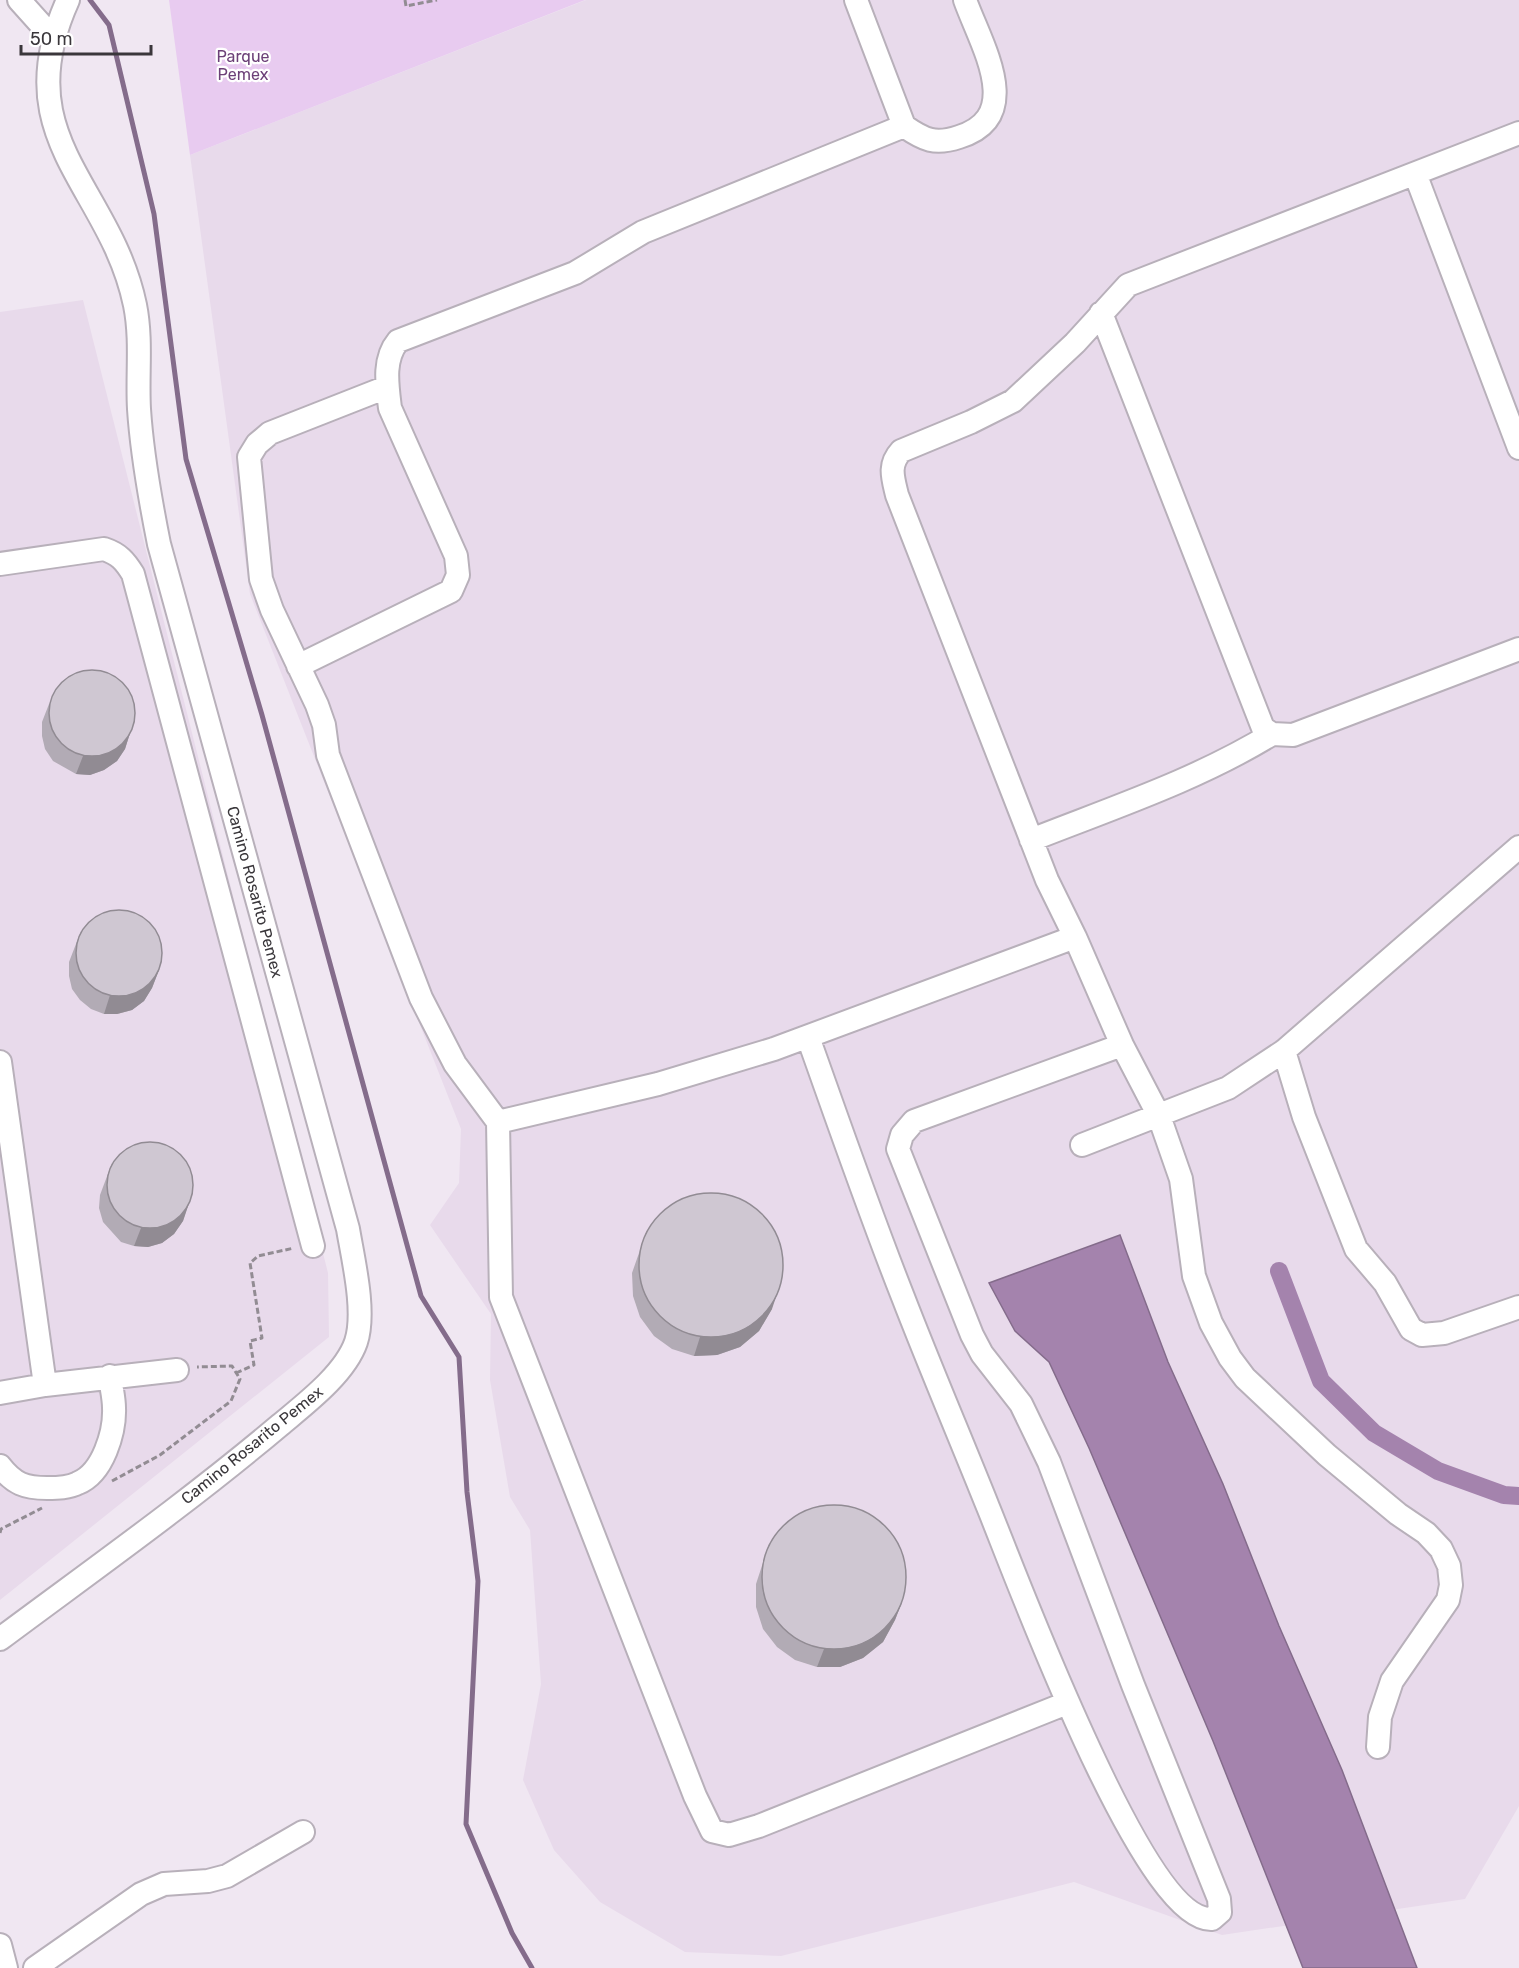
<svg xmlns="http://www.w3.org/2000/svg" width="1519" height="1968" viewBox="0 0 1519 1968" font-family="Rubik,sans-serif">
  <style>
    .built { fill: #e8daeb }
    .green { fill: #e8cbf0 }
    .water { fill: #a483ad; stroke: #846c8b; stroke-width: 1.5 }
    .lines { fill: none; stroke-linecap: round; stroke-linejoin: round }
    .stream { stroke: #846c8b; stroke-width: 5 }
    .canal { stroke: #a483ad; stroke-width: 18 }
    .minor-casing { stroke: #b8b0ba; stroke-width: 26 }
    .path { stroke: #928c93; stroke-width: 3; stroke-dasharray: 6 3; stroke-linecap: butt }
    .minor { stroke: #fff; stroke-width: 22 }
    .wall { fill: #b2abb5 }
    .shaded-wall { fill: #918b93 }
    .building { fill: #cfc7d2; stroke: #918b93; stroke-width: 1.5 }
    .labels { text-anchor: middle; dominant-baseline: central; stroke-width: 4.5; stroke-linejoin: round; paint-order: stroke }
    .park-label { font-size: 16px; fill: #6c4078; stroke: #fff }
    .street-label { font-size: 16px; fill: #3a373b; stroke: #fff }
  </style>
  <rect width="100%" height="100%" fill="#f0e7f2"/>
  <!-- built -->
  <path class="built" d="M586,0H1519V1806L1465,1899L1222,1935L1074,1882L781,1956L685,1952L600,1902L554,1850L523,1780L541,1684L530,1530L510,1497L490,1380L491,1314L430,1225L459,1183L461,1129L250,594L190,155Z
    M83,300L328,1273L329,1337L0,1600V312Z"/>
  <!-- green -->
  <path class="green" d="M169,0H585L190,155Z"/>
  <!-- water -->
  <path class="water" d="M1120,1235L1168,1362L1223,1484L1279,1626L1342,1770L1417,1968H1303L1213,1741L1089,1448L1049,1362L1015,1331L989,1283Z"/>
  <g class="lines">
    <!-- stream -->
    <path class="stream" d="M90,0L109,25L154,214L186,459L262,715L421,1296L459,1357L467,1492L478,1581L466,1824L512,1933L532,1968"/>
    <!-- canal -->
    <path class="canal" d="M1279,1271L1321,1381L1374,1433L1438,1471L1504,1495L1519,1496"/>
    <defs>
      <path id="minor" d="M19,0L54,39
        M904,126C924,140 935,145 959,137C1026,116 981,45 965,0
        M1416,176L1519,448
        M1101,313L1263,728L1272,734L1293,735L1519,649
        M387,387L270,433L257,444L249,457L261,579L272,610L317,705L324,725L328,755L421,998L455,1064L498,1122
        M0,564L104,549C119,554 125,561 133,574L313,1246
        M298,666L451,591L458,575L456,556L390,408C387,384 383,359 398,341L575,273L643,232L904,126L856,0
        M1031,840C1112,808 1197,780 1272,734
        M808,1037C839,1124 869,1211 903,1297C930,1367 960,1437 988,1507C1014,1570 1143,1923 1212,1919L1220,1912L1219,1899L1133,1685L1049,1462L1021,1404L982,1354L972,1335L898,1149L902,1135L914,1121L1122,1045
        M1284,1051L1304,1117L1356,1249L1385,1283L1411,1329L1422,1335L1444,1333L1519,1307
        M0,1062L45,1385L0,1393
        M1082,1145L1228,1088L1284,1051L1519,847
        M45,1385L177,1370
        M0,1466C14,1484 25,1488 47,1488C57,1488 69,1488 78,1483C103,1473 115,1432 114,1408C114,1397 111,1387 110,1376
        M0,1639C94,1569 190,1501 280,1425C305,1404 345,1374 356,1342C366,1312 353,1259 348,1229L159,544C150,499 142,455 139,409C137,374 142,340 135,305C110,185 5,139 68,0
        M1067,1703L759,1826L729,1835L712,1831L695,1796L501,1297L498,1122L658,1084L774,1049L1075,937
        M1378,1747L1380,1717L1392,1681L1448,1600L1451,1585L1449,1566L1441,1549L1426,1533L1398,1514L1327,1455L1245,1378L1230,1358L1211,1323L1194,1276L1181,1179L1159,1116L1122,1045L1075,937L1047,880L897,495C893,478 888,465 901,451L971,422L1013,401L1075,343L1128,285L1519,133
        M0,1945L6,1968
        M35,1968L141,1894L164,1884L208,1881L227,1876L303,1832"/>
    </defs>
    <!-- minor casing -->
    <use href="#minor" class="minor-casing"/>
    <!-- path -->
    <path class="path" d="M405,0L406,6L437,0
      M236,1373L254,1365L250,1341L262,1338L250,1263L258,1256L294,1248
      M112,1481L160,1455L231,1401L240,1379L232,1366L197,1367
      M0,1533L1,1529L42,1508"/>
    <!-- minor -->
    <use href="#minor" class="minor"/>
  </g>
  <!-- wall -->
  <path class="wall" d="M49,704L131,730L125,749L117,761L104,770L90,775L76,774L53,761L45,749L42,736V722Z
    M81,931L159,970L152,988L144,1001L132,1010L117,1014H104L91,1009L80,1000L72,989L69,976V962Z
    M112,1163L189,1203L183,1221L174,1234L162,1243L148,1247L134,1246L121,1242L103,1222L99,1208L100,1195Z
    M646,1233L772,1309L759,1331L740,1347L717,1355L694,1356L672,1349L654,1336L640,1317L633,1296L632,1273Z
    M769,1544L902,1602L895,1620L883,1642L863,1658L840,1667H817L795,1660L777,1647L763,1629L756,1607V1584Z"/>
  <!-- shaded-wall -->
  <path class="shaded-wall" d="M131,730L125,749L117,761L104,770L90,775L76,774L83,756Z
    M159,970L152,988L144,1001L132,1010L117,1014H104L110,995Z
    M189,1203L183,1221L174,1234L162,1243L148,1247L134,1246L141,1228Z
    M778,1291L772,1309L759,1331L740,1347L717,1355L694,1356L700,1337Z
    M902,1602L895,1620L883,1642L863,1658L840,1667H817L824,1649Z"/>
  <!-- building -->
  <path class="building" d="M49 713a43 43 0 1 1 86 0a43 43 0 1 1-86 0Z
    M76 953a43 43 0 1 1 86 0a43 43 0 1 1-86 0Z
    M107 1185a43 43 0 1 1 86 0a43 43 0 1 1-86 0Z
    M639 1265a72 72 0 1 1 144 0a72 72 0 1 1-144 0Z
    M762 1577a72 72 0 1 1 144 0a72 72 0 1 1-144 0Z"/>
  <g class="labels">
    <!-- park labels -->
    <g class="park-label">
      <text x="243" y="56">Parque<tspan x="243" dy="18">Pemex</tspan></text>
    </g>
    <!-- street labels -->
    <g class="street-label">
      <text transform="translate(255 892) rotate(75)">Camino Rosarito Pemex</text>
      <text transform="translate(252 1445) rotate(-39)">Camino Rosarito Pemex</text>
    </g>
  </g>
  <!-- scale -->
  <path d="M21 45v9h130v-9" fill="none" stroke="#3a373b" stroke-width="3"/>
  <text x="30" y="45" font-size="18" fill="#3a373b" stroke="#ffffff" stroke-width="4.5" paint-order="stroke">50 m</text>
</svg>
